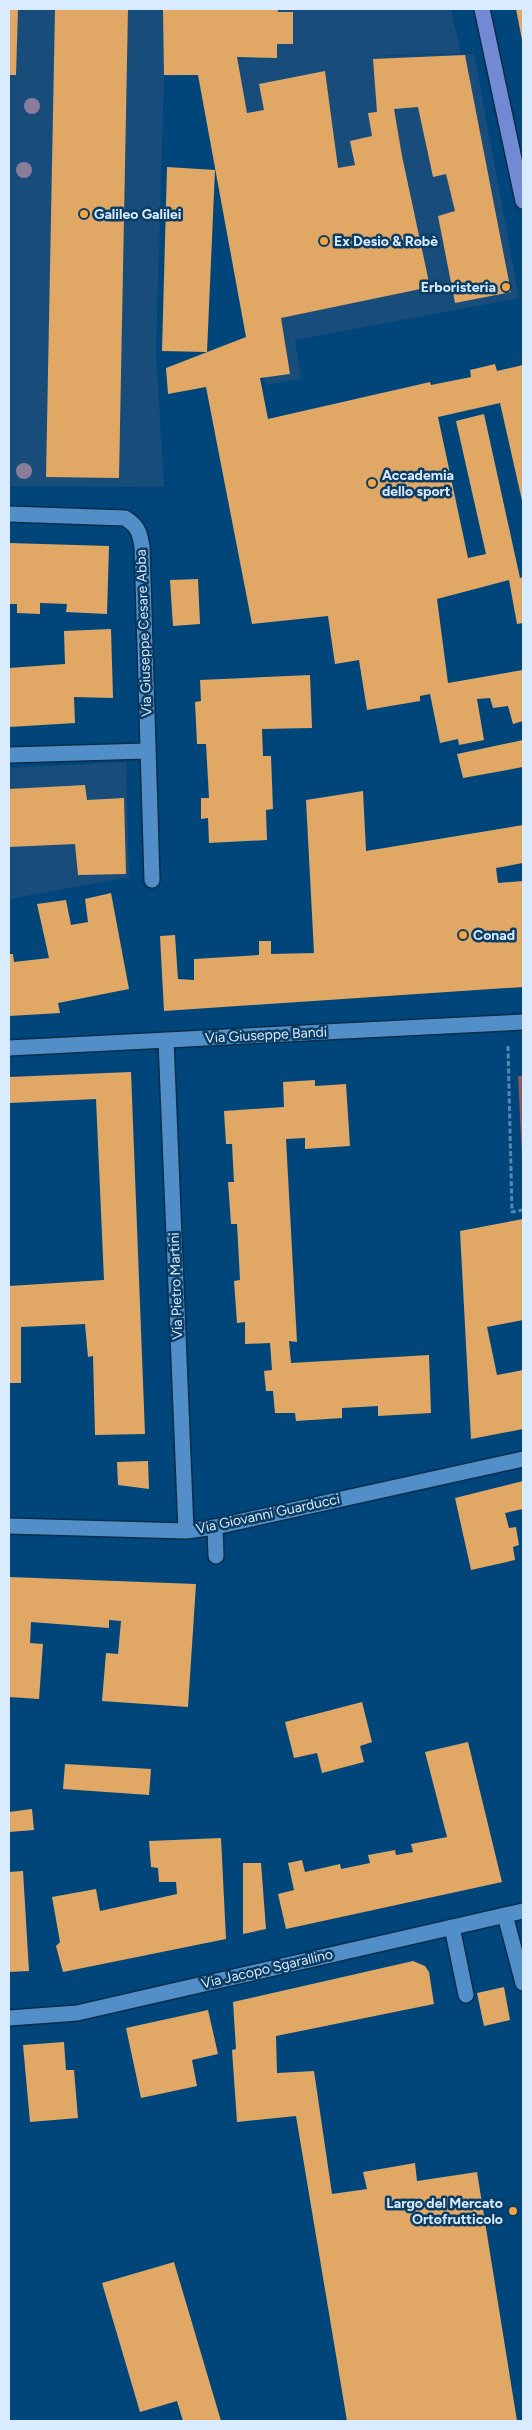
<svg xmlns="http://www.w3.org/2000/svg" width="532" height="2430" viewBox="0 0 532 2430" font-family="Figtree,sans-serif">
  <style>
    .built { fill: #184d7b }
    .green { fill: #885860 }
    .building { fill: #e1a764 }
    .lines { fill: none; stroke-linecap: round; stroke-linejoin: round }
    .lane-casing { stroke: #0b2c49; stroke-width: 18 }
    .street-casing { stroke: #0b2c49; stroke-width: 18 }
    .secondary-casing { stroke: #0b2c49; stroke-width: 18 }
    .path { stroke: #5688af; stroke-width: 3; stroke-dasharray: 5 2.5; stroke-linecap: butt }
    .lane { stroke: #528fc9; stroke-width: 15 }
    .street { stroke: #528fc9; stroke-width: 15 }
    .secondary { stroke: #728ad3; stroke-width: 15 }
    .tree { fill: #8a7c9b }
    .poi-dot { fill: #f2a541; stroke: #0a3c64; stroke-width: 2 }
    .labels { text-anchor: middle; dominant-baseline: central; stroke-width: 5; stroke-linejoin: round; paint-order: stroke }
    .poi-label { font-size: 14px; font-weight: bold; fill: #d9ebfe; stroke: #0a3c64; text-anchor: start }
    .street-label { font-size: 14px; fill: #d9ebfe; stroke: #0a3c64 }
  </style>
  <rect width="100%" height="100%" fill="#00467b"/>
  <!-- built -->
  <path class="built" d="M9,9H451L461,53L345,57L474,54L519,298L295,340L301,379L266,385L202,78V60L271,58L197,57L198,75L164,76L156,353L164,487L9,486Z
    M126,762L129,877L9,899V768Z"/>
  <!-- green -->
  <path class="green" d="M518,1076H523V1179Z"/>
  <!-- building -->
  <path class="building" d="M9,9H18L16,75H9Z
    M55,9H128L119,478L46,477Z
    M163,9H278V12H293V44H277V58L237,57L247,113L264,110L259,84L325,71L338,168L355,165L350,141L372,136L368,113L377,112L373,59L465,55L511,292L455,303L438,216L455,211L446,174L433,177L418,107L394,109L402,156L430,287L281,318L290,374L260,378L268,419L430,382L431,385L471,377L470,370L495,364L497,371L523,365V505L500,403L438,417L468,558L486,554L456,421L484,414L520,578L523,577V623L517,624L509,580L437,599L448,683L523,670V721L513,724L508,706L493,708L490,698L477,699L484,740L459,745L458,739L440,743L430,694L420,696V701L367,710L359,660L335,664L328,616L252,624L206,387L168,394L166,368L246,337L198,75H164Z
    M516,9H523V40H522Z
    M167,167L215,170L207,352L162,351Z
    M9,543L109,546L107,614L66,612L67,604L40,603V614L17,613V604H9Z
    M198,579L200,624L173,626L170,580Z
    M111,629L113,698L74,697L75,723L9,727V668L65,664L64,631Z
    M310,675L312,728L262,729L263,756H271L273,809L266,810L267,840L209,843L208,818L201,819V798H209L206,744H197L195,702L201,701L200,680Z
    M523,740V767L463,778L457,754Z
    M85,785L87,800L124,798L126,874L78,875L75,844L9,847V789Z
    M363,791L366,851L523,825V863L496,868L498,883L523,881V987L164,1011L160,936L175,935L178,979L194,980V959L259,955V941H271V954L314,953L306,800Z
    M111,893L129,989L58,1003L60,1013L9,1016V954H13L14,962L49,958L37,904L66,900L71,925L88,922L85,899Z
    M131,1072L145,1434L95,1435L93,1356L88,1357L85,1324L21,1327V1383H9V1286L104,1280L96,1099L9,1103V1077Z
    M315,1080V1086L346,1084L350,1146L305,1149V1138L286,1139L297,1342L289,1341L291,1363L429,1355L431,1413L378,1416V1406L342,1408V1418L296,1421L295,1413H275L273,1391H266L264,1371L272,1370L270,1343L245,1344V1322L237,1323L234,1281L240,1280L237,1224H231L228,1182H234L232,1144H226L224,1111L284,1107L283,1082Z
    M523,1219V1320L487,1327L497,1375L523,1370V1429L471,1439L460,1231Z
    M148,1461L149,1489L118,1485L117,1462Z
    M523,1481V1509L505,1513L509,1528L516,1527L519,1545L513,1547L515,1560L471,1570L455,1498Z
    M9,1577L196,1584L188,1707L102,1701L106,1653L118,1654L121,1621L109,1620V1628L31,1622L30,1643L43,1644L39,1699L9,1697Z
    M362,1702L372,1742L360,1746L364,1762L322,1773L317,1753L294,1758L285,1722Z
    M468,1742L502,1882L286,1929L278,1894L294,1890L288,1863L302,1860L305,1872L340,1864L341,1869L370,1863L368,1855L395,1850L396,1855L413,1852L411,1844L447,1837L425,1752Z
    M65,1764L151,1769L149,1795L63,1789Z
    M32,1809L34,1830L9,1832V1812Z
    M221,1838L226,1939L63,1972L56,1946L60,1942L52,1897L96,1889L100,1911L177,1894L176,1882H159L158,1868L151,1867L149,1841Z
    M243,1863H261L266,1929L243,1934Z
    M23,1871L29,1971L9,1972V1872Z
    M413,1961L425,1966L429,1972L434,2004L276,2036L277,2073L314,2071L332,2194L367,2189L363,2172L415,2163L417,2181L477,2172L517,2421H347L296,2116L237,2122L232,2050L236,2049L233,2002Z
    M504,1987L510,2020L484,2026L477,1993Z
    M208,2010L218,2054L192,2060L197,2086L141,2098L126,2028Z
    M64,2042L66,2070H74L78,2118L30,2122L23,2045Z
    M174,2262L221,2421H183L177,2401L140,2412L102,2283Z"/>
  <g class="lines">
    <defs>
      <path id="lane" d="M215,1527L216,1556
        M505,1915L523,1983
        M452,1927L466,1995"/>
      <path id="street" d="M9,514L125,518C138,526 140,533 142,547L152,880
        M9,755L147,751
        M166,1040L186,1531
        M9,1048L523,1022
        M9,1526L186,1531L215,1527L523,1459
        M9,2018L77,2013L523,1911"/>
      <path id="secondary" d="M482,9L523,201"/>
    </defs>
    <!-- lane casing -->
    <use href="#lane" class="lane-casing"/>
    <!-- street casing -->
    <use href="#street" class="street-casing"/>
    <!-- secondary casing -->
    <use href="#secondary" class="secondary-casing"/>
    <!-- path -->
    <path class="path" d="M508,1046L512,1212L523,1210"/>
    <!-- lane -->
    <use href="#lane" class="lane"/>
    <!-- street -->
    <use href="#street" class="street"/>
    <!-- secondary -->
    <use href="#secondary" class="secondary"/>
  </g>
  <!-- trees -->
  <g class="tree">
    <circle cx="32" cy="106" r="8"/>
    <circle cx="24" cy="170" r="8"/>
    <circle cx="24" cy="471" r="8"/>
  </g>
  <!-- markers -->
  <g class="poi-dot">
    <circle cx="84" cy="214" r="5"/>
    <circle cx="324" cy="241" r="5"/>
    <circle cx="506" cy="287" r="5"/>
    <circle cx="372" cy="483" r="5"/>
    <circle cx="463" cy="935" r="5"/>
    <circle cx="513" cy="2211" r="5"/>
  </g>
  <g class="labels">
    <!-- poi labels -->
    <g class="poi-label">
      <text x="94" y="214">Galileo Galilei</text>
      <text x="334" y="241">Ex Desio &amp; Robè</text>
      <text x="496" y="287" text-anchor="end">Erboristeria</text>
      <text x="382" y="475">Accademia<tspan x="382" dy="16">dello sport</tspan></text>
      <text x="473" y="935">Conad</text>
      <text x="503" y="2203" text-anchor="end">Largo del Mercato<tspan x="503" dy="16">Ortofrutticolo</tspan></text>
    </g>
    <!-- street labels -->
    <g class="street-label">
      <text transform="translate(144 633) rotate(-92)">Via Giuseppe Cesare Abba</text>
      <text transform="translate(266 1035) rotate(-3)">Via Giuseppe Bandi</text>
      <text transform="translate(176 1286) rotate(-92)">Via Pietro Martini</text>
      <text transform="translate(268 1514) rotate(-12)">Via Giovanni Guarducci</text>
      <text transform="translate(267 1969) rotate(-13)">Via Jacopo Sgarallino</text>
    </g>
  </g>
  <!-- border -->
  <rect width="532" height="2430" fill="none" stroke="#d9ebfe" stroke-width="20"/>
</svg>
